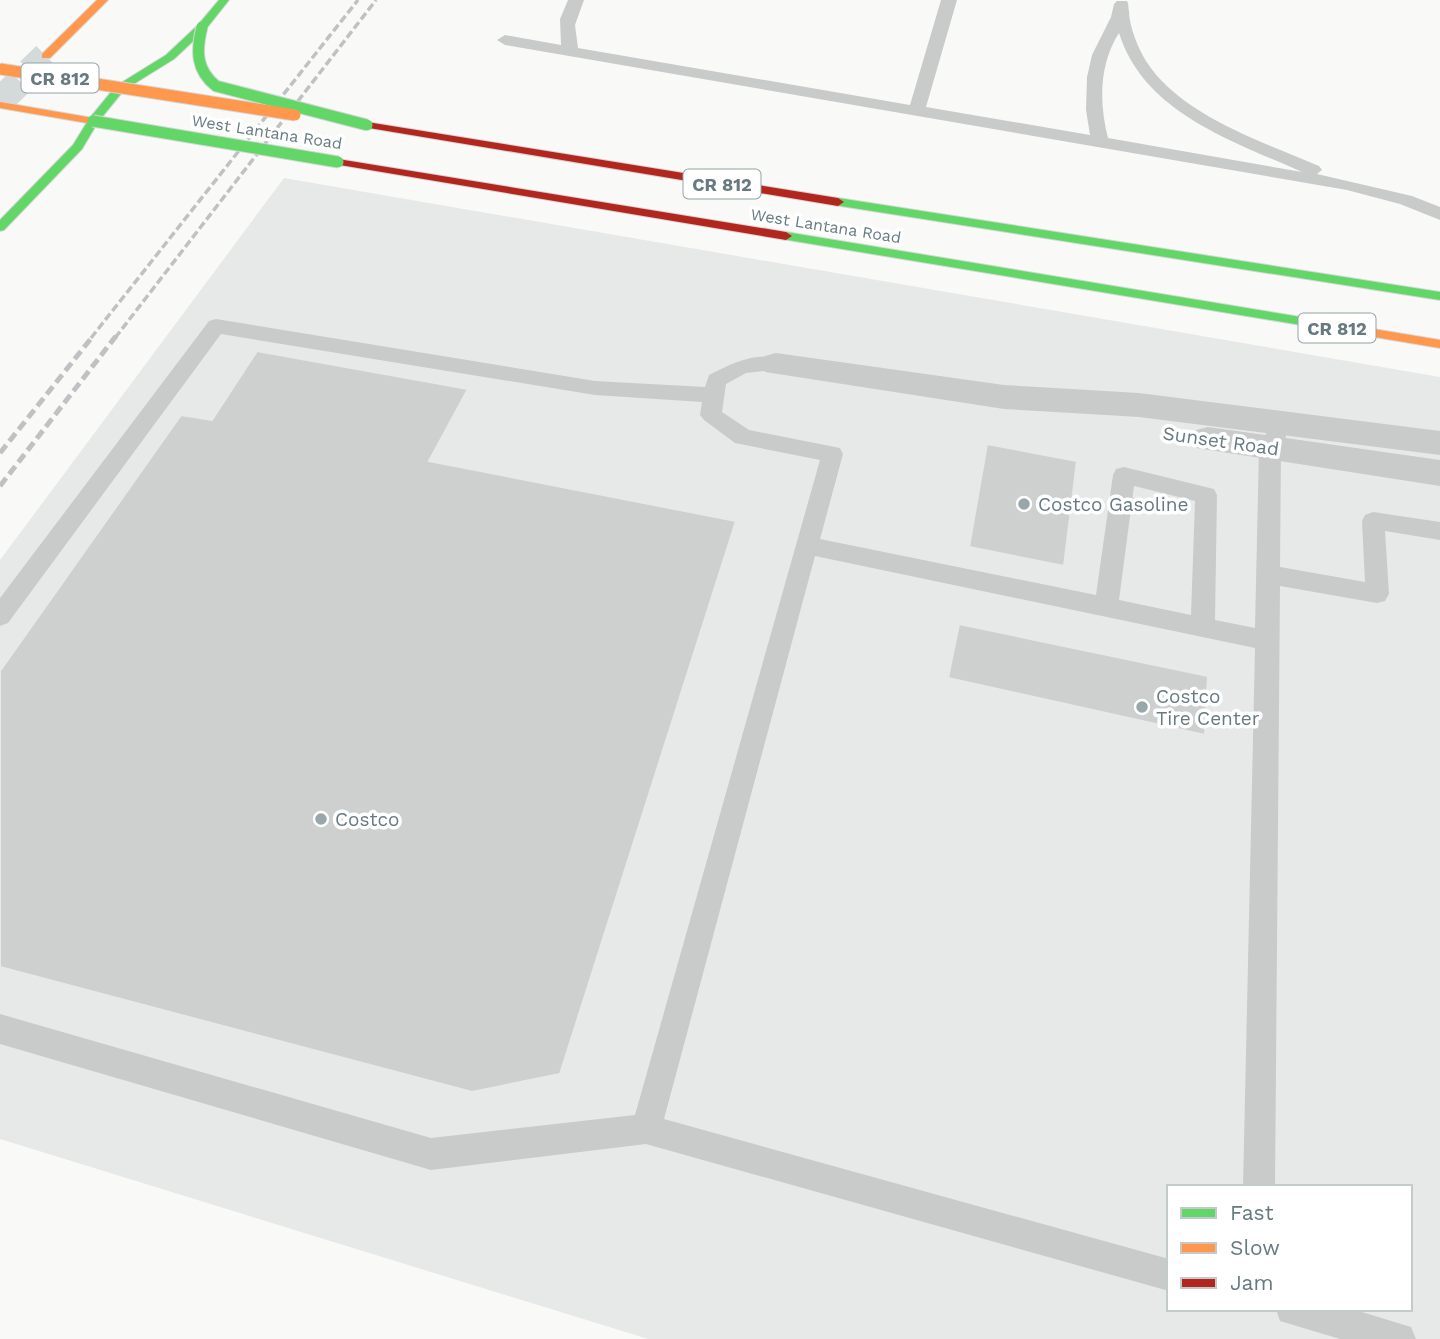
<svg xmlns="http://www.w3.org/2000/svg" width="1440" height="1339" viewBox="0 0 1440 1339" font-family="'Work Sans',sans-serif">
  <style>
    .built { fill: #e7e9e8; fill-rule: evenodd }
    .building { fill: #ced0d0; stroke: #e8e8e8; stroke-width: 2 }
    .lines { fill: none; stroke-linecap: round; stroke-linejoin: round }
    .highway-tunnel { stroke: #d4d9da; stroke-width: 28; stroke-dasharray: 28 14; stroke-linecap: butt }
    .fast-casing { stroke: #d5d6d6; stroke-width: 2 }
    .slow-casing { stroke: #d5d6d6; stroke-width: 2 }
    .jam-casing { stroke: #d5d6d6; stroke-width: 2 }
    .lane { fill: #c9cbcb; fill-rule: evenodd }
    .street { fill: #c9cbcb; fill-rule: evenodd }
    .fast { fill: #63d668; fill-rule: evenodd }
    .slow { fill: #ff974d; fill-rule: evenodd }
    .jam { fill: #b3261e; fill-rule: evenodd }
    .rail-far1 { stroke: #bfc1c2; stroke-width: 3.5; stroke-dasharray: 8 3.5; stroke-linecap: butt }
    .rail { stroke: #bfc1c2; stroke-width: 5; stroke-dasharray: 10 5; stroke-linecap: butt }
    .fast-bridge-casing { stroke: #d5d6d6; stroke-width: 13; stroke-linecap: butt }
    .slow-bridge-casing { stroke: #d5d6d6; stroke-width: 13; stroke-linecap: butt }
    .fast-bridge { stroke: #63d668; stroke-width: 11 }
    .slow-bridge { stroke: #ff974d; stroke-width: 11 }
    .poi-dot { fill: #99a6aa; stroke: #fff; stroke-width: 2.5 }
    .labels { text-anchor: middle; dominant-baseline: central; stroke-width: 7; stroke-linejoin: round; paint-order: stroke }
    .far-street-label { font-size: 16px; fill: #667a80; stroke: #fff }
    .shield { fill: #fff; stroke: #94a2a6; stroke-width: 2 }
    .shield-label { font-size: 18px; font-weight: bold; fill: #667a80 }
    .street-label { font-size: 19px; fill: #667a80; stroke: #fff }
    .poi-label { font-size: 19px; fill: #667a80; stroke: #fff; text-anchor: start }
  </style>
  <rect width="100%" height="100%" fill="#f9f9f8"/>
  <!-- built -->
  <path class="built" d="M284,178L1440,377V1339H648L0,1139V560ZM1169,1187H1410V1309H1169Z"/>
  <!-- building -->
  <path class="building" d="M257,351L468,389L429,461L736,521L560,1074L472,1092L0,967V671L181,415L212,420Z
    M987,444L1077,461L1064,566L969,547Z
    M959,624L1208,676L1205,735L948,678Z"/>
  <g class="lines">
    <!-- highway-tunnel -->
    <path class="highway-tunnel" d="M0,101L46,56"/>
    <defs>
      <path id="fast" d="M219,0H229L206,29L174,59L124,90L98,122L82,149L4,230L0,231V220L73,145L89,119L116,86L166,55L198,25Z
        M838,198L1440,292V300L834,205V199Z
        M786,232L1307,318L1313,322L1307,326L782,239L780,236Z"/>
      <path id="slow" d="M97,0H108L50,58H42V54Z
        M0,102L93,118L98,121L93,124L0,108Z
        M1307,318L1440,340V348L1303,325V319Z"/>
      <path id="jam" d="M367,122L838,198L844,202L838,206L363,127V123Z
        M338,159L786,232L792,236L786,240L334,164L332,162Z"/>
    </defs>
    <!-- fast casing -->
    <use href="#fast" class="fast-casing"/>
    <!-- slow casing -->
    <use href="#slow" class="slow-casing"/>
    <!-- jam casing -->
    <use href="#jam" class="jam-casing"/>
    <!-- lane -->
    <path class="lane" d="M568,0H584L575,25L578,48L910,105L941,0H957L926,107L1090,135L1086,110L1087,77L1092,55L1111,17L1114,4L1117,1H1127C1129,4 1128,7 1129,11C1129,26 1138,48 1146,61C1180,115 1263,142 1319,166L1322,170L1317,174L1412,196L1440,207V220L1400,204L1347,190L505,45L497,40L505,35L561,45L560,19ZM1119,33C1144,113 1233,141 1302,172L1108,138C1099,103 1099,64 1119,33Z
      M216,319L595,381L705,387L709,375C732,363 757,351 783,359L786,364L783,369L746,373L726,384L722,412L749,430L840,448L843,454L820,539L1096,595L1113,475L1116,469L1124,467L1214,489L1217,495L1215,620L1255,628L1259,448L1274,417L1281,414L1288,417L1292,422L1281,448L1280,567L1365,582L1362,521L1365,515L1373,512L1440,522V540L1385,531L1389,594L1385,601L1377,603L1280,586L1275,1187H1243L1255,648L815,556L664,1119L1169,1259V1291L646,1144L431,1170L0,1044V1014L431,1138L635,1115L820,460L735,443L704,420L700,415L702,402L595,395L221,334L8,623L0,626V598L209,321ZM1134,486L1195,501L1191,615L1119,600Z
      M1276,1309H1352L1411,1327L1416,1339H1340L1280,1321Z"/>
    <!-- street -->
    <path class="street" d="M776,353L1004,385L1139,393L1440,431V455L1139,417L1004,409L765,372L760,364L765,356Z
      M1208,427L1440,460V486L1196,448L1191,439L1196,430Z"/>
    <!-- fast -->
    <use href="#fast" class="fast"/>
    <!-- slow -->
    <use href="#slow" class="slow"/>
    <!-- jam -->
    <use href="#jam" class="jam"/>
    <!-- rail-far1 -->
    <path class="rail-far1" d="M91,338L358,0
      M115,338L376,0"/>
    <!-- rail -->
    <path class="rail" d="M0,453L93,336
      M0,486L116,336"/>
    <defs>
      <path id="fast-bridge" d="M202,27C196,51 196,70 216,86L367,125
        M93,121L338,162"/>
      <path id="slow-bridge" d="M0,69L295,115"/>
    </defs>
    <!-- fast-bridge casing -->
    <use href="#fast-bridge" class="fast-bridge-casing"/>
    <!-- slow-bridge casing -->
    <use href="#slow-bridge" class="slow-bridge-casing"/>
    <!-- fast-bridge -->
    <use href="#fast-bridge" class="fast-bridge"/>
    <!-- slow-bridge -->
    <use href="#slow-bridge" class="slow-bridge"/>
  </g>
  <!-- markers -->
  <g class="poi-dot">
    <circle cx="1024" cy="504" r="7"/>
    <circle cx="1142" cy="707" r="7"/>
    <circle cx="321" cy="819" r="7"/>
  </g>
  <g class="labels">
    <!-- far-street labels -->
    <g class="far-street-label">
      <text transform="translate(267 132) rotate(9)">West Lantana Road</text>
      <text transform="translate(826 226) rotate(9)">West Lantana Road</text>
    </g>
    <!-- shield labels -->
    <g class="shield">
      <rect x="21.5" y="63.5" width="77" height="29" rx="5"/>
      <rect x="683.5" y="169.5" width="77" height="29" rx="5"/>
      <rect x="1298.5" y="313.5" width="77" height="29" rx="5"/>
    </g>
    <g class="shield-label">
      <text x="60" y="78">CR 812</text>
      <text x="722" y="184">CR 812</text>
      <text x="1337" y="328">CR 812</text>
    </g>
    <!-- street labels -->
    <g class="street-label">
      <text transform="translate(1221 441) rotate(8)">Sunset Road</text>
    </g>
    <!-- poi labels -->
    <g class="poi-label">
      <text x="1038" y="504">Costco Gasoline</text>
      <text x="1156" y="696">Costco<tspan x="1156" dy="22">Tire Center</tspan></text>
      <text x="335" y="819">Costco</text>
    </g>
  </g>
  <!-- legend -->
  <rect x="1167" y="1185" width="245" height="126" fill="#ffffff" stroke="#c2cacc" stroke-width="2"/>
  <rect x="1181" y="1208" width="35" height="10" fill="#63d668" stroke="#c2cacc" stroke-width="2"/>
  <text x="1230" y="1220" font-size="21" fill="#667a80">Fast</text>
  <rect x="1181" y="1243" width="35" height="10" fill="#ff974d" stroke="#c2cacc" stroke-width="2"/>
  <text x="1230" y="1255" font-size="21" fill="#667a80">Slow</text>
  <rect x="1181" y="1278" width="35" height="10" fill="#b3261e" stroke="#c2cacc" stroke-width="2"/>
  <text x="1230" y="1290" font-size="21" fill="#667a80">Jam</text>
</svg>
